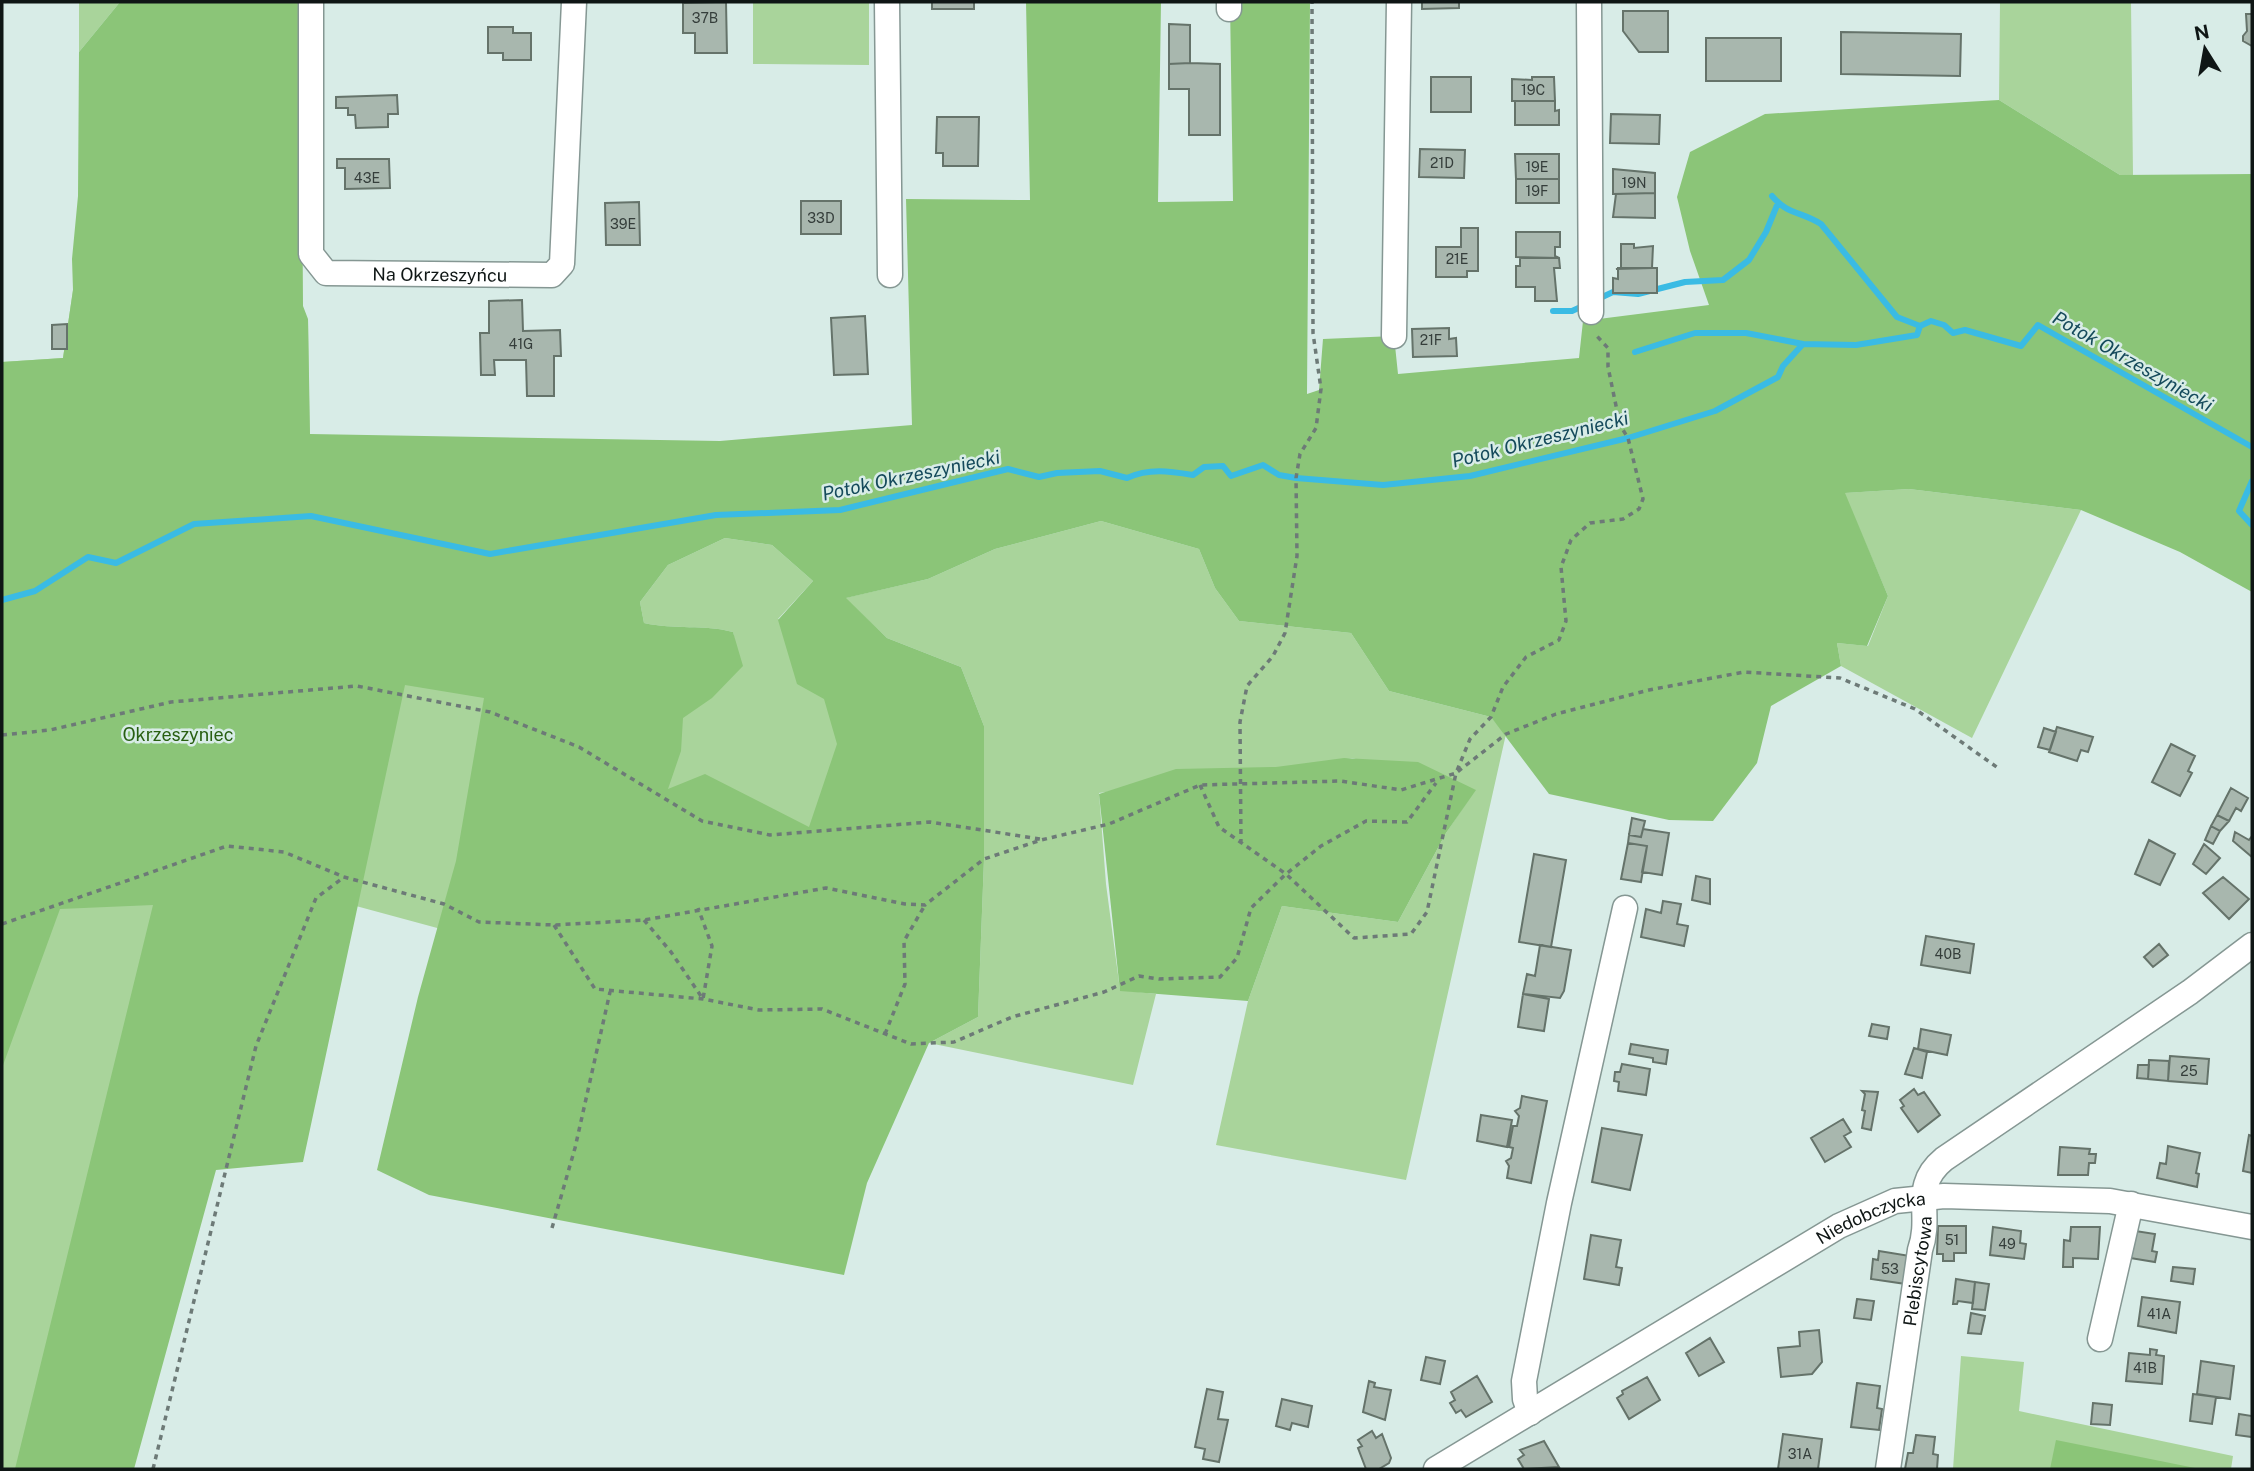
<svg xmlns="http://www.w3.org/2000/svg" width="2254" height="1471" viewBox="0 0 2254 1471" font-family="'Public Sans',sans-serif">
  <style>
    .green { fill: #a9d49b }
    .forest { fill: #8bc578; fill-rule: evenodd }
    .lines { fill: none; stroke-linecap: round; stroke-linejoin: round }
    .stream { stroke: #3abbe4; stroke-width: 6 }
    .building { fill: #a8b7ae; stroke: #65736a; stroke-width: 2 }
    .minor-casing { stroke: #859793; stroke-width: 27 }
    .path { stroke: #6d7a77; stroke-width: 3.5; stroke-dasharray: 5 5; stroke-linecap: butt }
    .minor { stroke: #fff; stroke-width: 24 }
    .labels { text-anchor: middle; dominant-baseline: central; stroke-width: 5; stroke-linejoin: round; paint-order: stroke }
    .number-label { font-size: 14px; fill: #353e3b }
    .street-label { font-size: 18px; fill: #0f1615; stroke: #d8ece7 }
    .park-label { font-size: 18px; fill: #285f11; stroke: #d8ece7 }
    .water-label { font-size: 19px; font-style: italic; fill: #154a5b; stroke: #d8ece7 }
  </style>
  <rect width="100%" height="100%" fill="#d8ece7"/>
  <!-- green -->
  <path class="green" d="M79,2H120L79,52Z
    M753,2H869V65L753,64Z
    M2000,2H2131L2133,175H2120L1999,100Z
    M73,290V312L308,319L312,621L735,642L733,632C703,624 676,630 644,623L640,602L668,565L725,538L772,545L813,581L778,619L887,655L872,853L500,945L356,906L33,1469H2V362L63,358Z
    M1909,489L2081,510L1972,738L1841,666L1837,643L1868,646L1888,596L1844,493Z
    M1101,521L1199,549L1215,588L1239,621L1351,633L1389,691L1491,717L1506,734L1406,1180L1216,1145L1248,1001L1282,906L1398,922L1446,833L1475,790L1352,758L1099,793L1106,884L1120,990L1156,994L1133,1085L929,1043L978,1017L984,859V726L961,667L887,638L845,598L928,579L995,549Z
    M1961,1356L2024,1362L2019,1411L2233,1456L2231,1469H1953Z"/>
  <!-- forest -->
  <path class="forest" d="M120,2H301L303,306L308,319L310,434L720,441L912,425L906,199L1030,200L1026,2H1161L1158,202L1233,201L1230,2H1310L1307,394L1319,390L1323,339L1394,336L1398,374L1579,358L1583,321L1709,305L1690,251L1677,197L1690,152L1765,114L1999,100L2120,175L2252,174V592L2180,552L2081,510L1909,489L1845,493L1888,596L1867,646L1837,643L1841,666L1771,706L1757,763L1713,821L1669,820L1549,794L1491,717L1389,691L1351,633L1239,621L1215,588L1199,549L1101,521L995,549L928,579L846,598L887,638L961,667L984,726V859L978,1017L929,1043L867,1183L844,1275L429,1195L377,1170L418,997L456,861L484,698L405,685L303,1162L216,1170L134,1469H15L153,905L60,909L2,1068V362L63,358L73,290L72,259L78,196L79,52ZM725,538L772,545L813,581L778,620L797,684L824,699L837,744L809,827L705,774L668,789L681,751L683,718L712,698L743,666L733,632C703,624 676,630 644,623L640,602L668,565Z
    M1344,758L1418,762L1476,790L1446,833L1398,922L1282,906L1248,1001L1120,991L1099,794L1176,769L1276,767Z
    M2056,1440L2195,1468L2050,1469Z"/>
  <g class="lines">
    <!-- stream -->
    <path class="stream" d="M1772,196C1788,215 1800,211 1821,224L1897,317L1920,326
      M1598,299L1613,292L1638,294L1685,282L1723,280L1749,260L1766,232L1778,203
      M1553,311H1572L1585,305
      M1635,352L1695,333H1746L1803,344
      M2252,481L2239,511L2252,525
      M2,600L35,591L88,557L116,563L194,524L311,516L490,554L716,515L840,510L1008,469L1039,477L1057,473L1100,471L1127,478C1149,468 1169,471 1193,475L1204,467L1223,466L1231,476L1263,465L1279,475L1296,478L1383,485L1470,476L1628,438L1715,411L1778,377L1783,366L1803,344L1856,345L1917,335L1920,326L1931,321L1944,325L1953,333L1965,330L2021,346L2038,325L2252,447"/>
  </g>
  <!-- building -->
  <path class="building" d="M726,2L727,53H695V33H683V3Z
    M932,2H974V9H932Z
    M1422,2H1459V8L1422,9Z
    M1623,11H1668V52H1639L1623,31Z
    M2246,14H2252V46L2243,41V36L2247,31Z
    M1169,24L1190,25V63L1169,64Z
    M488,27H513V33H531V60H503V53H488Z
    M1841,32L1961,34L1960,76L1841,74Z
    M1706,38H1781V81H1706Z
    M1190,63L1220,64V135H1189V89H1169V64Z
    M1431,77H1471V112H1431Z
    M1532,77H1554L1555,101H1512V79L1532,80Z
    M397,95L398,114H388V127L356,128L355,115H348V108H336V97Z
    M1515,101H1555V111L1559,110V125H1515Z
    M1611,114L1660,115L1659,144L1610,143Z
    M937,117H979L978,166H943V153H936Z
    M1420,149L1465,150L1464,178L1419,177Z
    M1515,154H1559V179H1516Z
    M337,159H389L390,188L345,189V168H337Z
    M1613,169L1655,173V193L1613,194Z
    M1516,179H1559V203H1516Z
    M1655,193V218L1613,217L1616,194Z
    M801,201H841V234H801Z
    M639,202L640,245H606L605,203Z
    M1461,228H1478V271H1467V277H1436V247H1461Z
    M1516,232H1560V247H1555V256L1559,258L1516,257Z
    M1621,244H1634V248L1653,246L1652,268L1616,269L1621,268Z
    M1520,258H1559L1560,268H1554L1557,301H1535V287H1516V266H1520Z
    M1618,268H1657V293H1613V278L1618,279Z
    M522,300L523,331L560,330L561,356H554V396H527L526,360H494L495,375H481L480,333H489V301Z
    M865,316L868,374L834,375L831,318Z
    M67,324V349H52V325Z
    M1449,328V339L1456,338L1457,356L1413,357L1412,329Z
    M2057,727L2093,737L2088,752L2081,750L2077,761L2049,752Z
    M2044,728L2056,732L2050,750L2038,747Z
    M2171,744L2195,756L2188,771L2192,773L2180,796L2152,782Z
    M2231,788L2248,798L2241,811L2236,808L2229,821L2217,815Z
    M2217,815L2229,821L2220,831L2211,826Z
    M1632,818L1645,821L1641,837L1629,835Z
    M2211,826L2220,831L2213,844L2205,840Z
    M1643,829L1669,833L1662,875L1642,872L1647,846L1628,843L1629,835L1641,837Z
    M2235,832L2249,840L2252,836V857L2233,841Z
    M2149,840L2175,854L2160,885L2135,874Z
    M1628,843L1647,846L1641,882L1621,879Z
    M2204,844L2220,858L2206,874L2193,864Z
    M1534,854L1566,860L1551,947L1519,942Z
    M1696,876L1710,879V904L1692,900Z
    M2223,877L2249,899L2229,919L2203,893Z
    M1663,901L1681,904L1677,924L1688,926L1684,946L1641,937L1646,909L1661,913Z
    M1926,936L1974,944L1970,973L1921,965Z
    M2159,944L2168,955L2153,967L2144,957Z
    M1540,945L1571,950L1564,991L1560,998L1523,994L1527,974L1535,976Z
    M1523,994L1549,999L1544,1031L1518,1027Z
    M1872,1024L1889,1027L1887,1039L1869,1036Z
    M1921,1029L1951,1035L1947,1055L1918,1049Z
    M1631,1044L1668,1050L1666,1064L1653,1062V1058L1629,1054Z
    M1914,1048L1927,1052L1922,1078L1905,1074Z
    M2170,1056L2209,1059L2207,1084L2168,1081Z
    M2149,1060L2169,1061L2168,1081L2148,1079Z
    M1622,1064L1650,1069L1646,1095L1618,1091L1619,1082L1614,1081L1615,1072H1620Z
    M2138,1065H2149L2148,1079L2137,1078Z
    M1914,1089L1918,1095L1924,1092L1940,1115L1918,1132L1901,1108L1904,1106L1900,1100Z
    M1862,1091L1878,1092L1871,1130L1862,1128L1865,1111L1862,1110L1865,1094Z
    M1522,1096L1547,1101L1531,1183L1507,1178L1509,1166L1506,1161L1511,1158L1513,1148L1509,1147L1513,1126H1517L1519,1116L1515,1111L1520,1108Z
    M1481,1115L1512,1120L1507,1147L1477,1141Z
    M1843,1119L1851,1132L1844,1136L1851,1147L1825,1162L1811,1138Z
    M1602,1128L1642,1135L1630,1190L1592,1182Z
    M2249,1135L2252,1136V1173L2243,1171Z
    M2168,1146L2200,1153L2196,1173L2199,1174L2197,1187L2157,1178L2160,1163L2166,1164Z
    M2060,1147L2090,1149L2089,1154H2096L2095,1163H2089L2088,1175H2058Z
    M1938,1226H1966V1253H1954V1261H1943V1254H1937Z
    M1993,1227L2021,1231L2020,1243L2026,1244L2024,1259L1990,1255Z
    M2071,1227H2100L2098,1259L2073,1258V1267H2063L2064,1240L2070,1241Z
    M2129,1230L2155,1234L2152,1251L2157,1252L2155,1262L2124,1257Z
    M1591,1235L1621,1240L1616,1267L1622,1268L1619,1285L1584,1279Z
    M1879,1251L1910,1256L1906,1284L1871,1279L1873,1259L1878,1260Z
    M2173,1267L2195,1269L2193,1284L2171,1281Z
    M1956,1279L1975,1282L1973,1303L1958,1301L1957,1304H1953Z
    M1975,1282L1989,1284L1985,1310L1972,1309Z
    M2142,1297L2180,1302L2176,1333L2138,1326Z
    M1857,1299L1874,1301L1871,1320L1854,1318Z
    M1971,1313L1985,1316L1981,1334L1968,1333Z
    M1819,1330L1822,1362L1812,1374L1781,1377L1778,1348L1800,1346L1799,1332Z
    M1710,1338L1724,1362L1699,1376L1686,1353Z
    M2150,1349L2157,1350L2156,1355L2164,1356L2162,1384L2126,1381L2129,1353L2150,1355Z
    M1426,1357L1445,1361L1440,1384L1421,1380Z
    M2201,1361L2234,1366L2230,1399L2197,1394Z
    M1477,1376L1492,1402L1466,1417L1461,1410L1456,1413L1450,1403L1455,1400L1451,1392Z
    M1647,1377L1660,1400L1629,1419L1617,1398L1623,1394L1622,1391Z
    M1369,1381L1375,1383L1374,1387L1391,1390L1385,1420L1363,1412Z
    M1857,1383L1880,1386L1877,1408L1882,1409L1879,1430L1851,1427Z
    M1207,1389L1223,1392L1218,1419L1228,1420L1219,1462L1203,1459L1205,1449L1195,1447Z
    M2193,1394L2216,1397L2212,1424L2190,1421Z
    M1282,1399L1312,1406L1308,1427L1292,1423L1290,1430L1276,1426Z
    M2093,1403L2112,1405L2110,1425L2091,1424Z
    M2239,1414L2252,1416V1437L2236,1435Z
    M1372,1431L1376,1438L1382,1434L1391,1458L1389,1463L1379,1469H1366L1358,1448L1362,1446L1358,1440Z
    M1783,1434L1822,1439L1818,1469H1778Z
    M1916,1435L1935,1437L1933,1454L1938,1455L1937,1469H1905L1908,1453H1913Z
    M1544,1441L1559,1467L1524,1469L1518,1459L1524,1455L1520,1450Z"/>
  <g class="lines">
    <defs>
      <g id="minor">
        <path id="s1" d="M311,2V254L326,273L552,275L562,264L574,2"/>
        <path d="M887,2L890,275"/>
        <path d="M1229,2V9"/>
        <path d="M1589,2L1591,312"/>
        <path d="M1394,336L1399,2"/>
        <path d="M2100,1339L2131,1204"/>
        <path d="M1530,1413L1525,1399L1524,1381L1559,1203L1625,908"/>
        <path id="s2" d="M1436,1469L1839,1226L1895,1201L1944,1196L2110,1201L2252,1227"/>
        <path id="s3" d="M1888,1469L1920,1250C1933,1213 1910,1187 1944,1159L2190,992L2252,945"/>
      </g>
    </defs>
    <!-- minor casing -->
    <use href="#minor" class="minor-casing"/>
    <!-- path -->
    <path class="path" d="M2,735L50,730L171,702L357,686L490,712L579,747L702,821L770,835L930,822L1040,839
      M1200,785L1219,827L1286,874L1354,938L1411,934L1427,912L1456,773L1506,734L1556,714L1649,690L1744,672L1840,678L1915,709L1998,768
      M1241,844L1240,722L1247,686L1273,656L1285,633L1297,556L1296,478L1300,454L1316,428L1321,389L1313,333L1312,2
      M644,920L671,952L703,999L712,946L698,908
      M2,924L227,846L284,852L344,877L444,904L479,922L554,925L644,920L826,888L905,904L925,905L984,859L1041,840L1109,824L1200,785L1341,781L1401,790L1456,773L1470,739L1491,717L1503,687L1526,657L1559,640L1566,621L1561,567L1571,540L1590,523L1623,519L1639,509L1643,499L1628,438L1620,425L1608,367V348L1594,333
      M554,925L595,989L703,999L759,1010L822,1009L911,1044L954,1042L1012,1017L1104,992L1139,976L1159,979L1220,977L1237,958L1251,908L1286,874L1321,846L1366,821L1407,822L1436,783
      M885,1034L905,984L904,941L925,905
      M552,1228L575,1148L610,992
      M153,1469L256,1046L316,898L344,877"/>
    <!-- minor -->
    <use href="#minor" class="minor"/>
  </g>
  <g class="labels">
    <!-- number labels -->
    <g class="number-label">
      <text x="705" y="18">37B</text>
      <text x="1533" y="90">19C</text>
      <text x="1442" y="163">21D</text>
      <text x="1537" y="167">19E</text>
      <text x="367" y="178">43E</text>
      <text x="1634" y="183">19N</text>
      <text x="1537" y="191">19F</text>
      <text x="821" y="218">33D</text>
      <text x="623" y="224">39E</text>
      <text x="1457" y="259">21E</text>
      <text x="1431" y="340">21F</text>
      <text x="521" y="344">41G</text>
      <text x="1948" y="954">40B</text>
      <text x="2189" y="1071">25</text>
      <text x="1952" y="1240">51</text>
      <text x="2007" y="1244">49</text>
      <text x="1890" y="1269">53</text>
      <text x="2159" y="1314">41A</text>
      <text x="2145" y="1368">41B</text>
      <text x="1800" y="1454">31A</text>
    </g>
    <!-- street labels -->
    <g class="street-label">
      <text stroke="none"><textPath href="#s1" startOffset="390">Na Okrzeszyńcu</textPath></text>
      <text stroke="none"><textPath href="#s2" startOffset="504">Niedobczycka</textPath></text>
      <text stroke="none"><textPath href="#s3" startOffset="200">Plebiscytowa</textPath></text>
    </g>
    <!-- park labels -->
    <g class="park-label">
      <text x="178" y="734">Okrzeszyniec</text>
    </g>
    <!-- water labels -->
    <g class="water-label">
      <text transform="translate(2133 361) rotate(30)">Potok Okrzeszyniecki</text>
      <text transform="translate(1540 439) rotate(-14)">Potok Okrzeszyniecki</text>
      <text transform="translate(911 475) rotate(-12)">Potok Okrzeszyniecki</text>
    </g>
  </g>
  <!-- border -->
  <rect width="2254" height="1471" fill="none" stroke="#0f1615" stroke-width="7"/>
  <!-- north arrow -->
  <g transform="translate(2205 49) rotate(349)" stroke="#d8ece7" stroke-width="5" paint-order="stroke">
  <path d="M0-5L12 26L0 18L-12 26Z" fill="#0f1615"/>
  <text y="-10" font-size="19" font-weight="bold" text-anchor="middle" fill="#0f1615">N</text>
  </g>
</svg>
